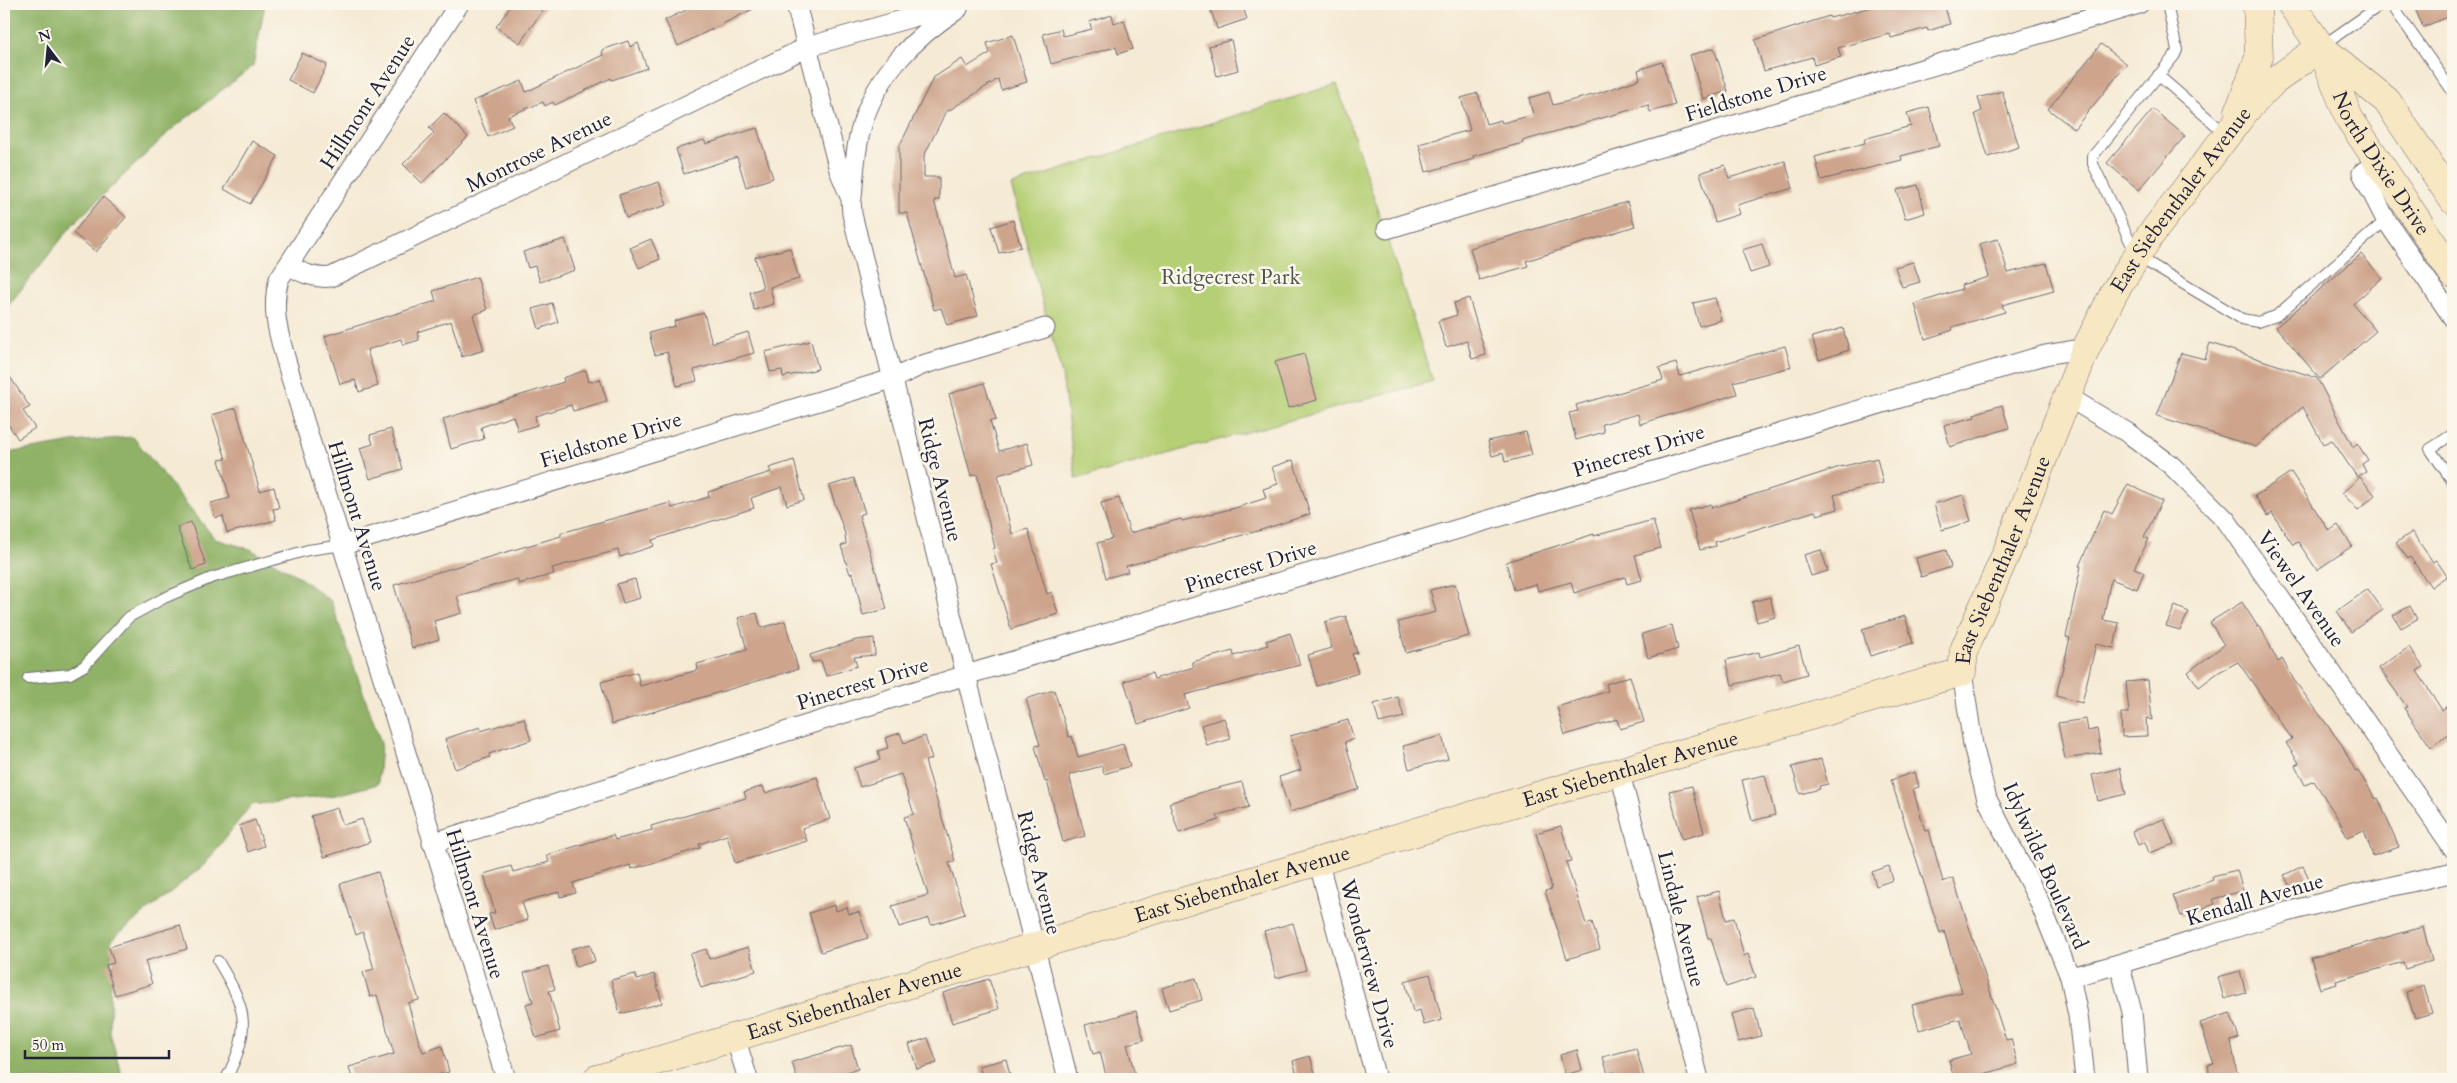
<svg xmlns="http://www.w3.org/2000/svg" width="2457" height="1083" viewBox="0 0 2457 1083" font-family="Cardo,serif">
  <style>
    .green { fill: #b5cf75; stroke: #6c7858 }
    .forest { fill: #90b266; stroke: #596a50 }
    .building { fill: #cea48c }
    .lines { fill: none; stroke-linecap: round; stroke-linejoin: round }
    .service-casing { stroke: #6c6871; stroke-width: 12 }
    .minor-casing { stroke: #6c6871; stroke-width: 21 }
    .secondary-casing { stroke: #6c6871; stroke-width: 29 }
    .service { stroke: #fff; stroke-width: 10 }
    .minor { stroke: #fff; stroke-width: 19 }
    .secondary { stroke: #f8e7c3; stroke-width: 28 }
    .labels { text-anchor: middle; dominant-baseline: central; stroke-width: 5; stroke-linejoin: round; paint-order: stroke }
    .street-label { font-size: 21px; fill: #22223b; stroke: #fbf7ec }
    .park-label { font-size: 21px; fill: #4e564c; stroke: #fbf7ec }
  </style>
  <rect width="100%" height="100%" fill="#fbf7ec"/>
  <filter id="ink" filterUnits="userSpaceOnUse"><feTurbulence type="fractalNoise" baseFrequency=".02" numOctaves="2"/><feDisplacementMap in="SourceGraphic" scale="10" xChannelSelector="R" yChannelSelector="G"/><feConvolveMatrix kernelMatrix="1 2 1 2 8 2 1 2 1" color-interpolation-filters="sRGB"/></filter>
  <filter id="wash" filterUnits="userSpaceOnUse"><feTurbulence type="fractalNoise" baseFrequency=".0096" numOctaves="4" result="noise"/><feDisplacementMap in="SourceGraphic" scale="20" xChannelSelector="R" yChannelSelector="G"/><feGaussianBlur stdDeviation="1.12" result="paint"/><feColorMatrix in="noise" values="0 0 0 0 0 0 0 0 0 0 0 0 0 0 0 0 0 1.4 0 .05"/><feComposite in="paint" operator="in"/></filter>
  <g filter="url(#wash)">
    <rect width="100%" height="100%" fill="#f5ead4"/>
    <!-- green -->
    <path class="green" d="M1337,84L1433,381L1076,479L1062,375L1011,185Z"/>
    <!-- forest -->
    <path class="forest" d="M4,4H265L253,66L171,130L74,223L4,311Z
      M133,437L215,539L250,549L296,575L331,601L381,743L378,784L337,795L251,805L204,865L111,940L110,1033L123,1079H4V450L8,453L73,442Z"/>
    <g id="blocks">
      <!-- building -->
      <path class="building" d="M512,4H547L520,43L496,27Z
        M699,4H763L678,46L665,20Z
        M1209,4H1242L1247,19L1217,29Z
        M1883,4H1944L1950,24L1928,31L1927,28L1891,38L1890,34L1838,48L1841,57L1814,65L1812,57L1764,71L1755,40L1829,16L1830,18Z
        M2413,4H2453V15L2423,27Z
        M1112,15L1114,23L1124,20L1133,49L1118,54L1116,47L1051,64L1043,34L1061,29L1063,36L1092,29L1089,22Z
        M1013,35L1027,82L1001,90L998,79L945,113L924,156V177H939V200H934L955,278L966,275L978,316L947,325L941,308L934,310L907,213H899V147L933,78L962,59L967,67L990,53L987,43Z
        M1231,40L1238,70L1217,76L1209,46Z
        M628,41L630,47L638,43L647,68L612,80L611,78L555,105L553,102L545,106L543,102L508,116L513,126L488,137L473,101L522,81L526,92L603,55L602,50Z
        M2101,44L2127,64L2074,129L2048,109Z
        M1714,48L1728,91L1703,99L1690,55Z
        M302,53L327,65L313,93L288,80Z
        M1662,62L1675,105L1650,112L1648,105L1522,141L1523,143L1473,156L1474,159L1426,172L1419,144L1470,130L1461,98L1478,93L1486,124L1501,120L1502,123L1533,115L1529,98L1549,92L1553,105L1593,95L1640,79L1638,70Z
        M2002,91L2019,147L1988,157L1975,114L1982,111L1978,98Z
        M1929,107L1939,146L1901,156L1902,160L1821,180L1815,157L1865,143L1864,139L1911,126L1907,113Z
        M2153,109L2185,136L2139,190L2107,163Z
        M444,113L468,137L422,183L403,164L434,133L429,128Z
        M757,128L773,178L746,187L737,157L684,174L676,149L704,140L706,144Z
        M252,141L278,156L250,204L224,189Z
        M1785,161L1793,188L1737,205L1740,214L1715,222L1700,173L1725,165L1729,178Z
        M659,182L667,205L626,218L619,195Z
        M1918,185L1925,213L1905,219L1897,190Z
        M103,197L126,217L96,252L73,233Z
        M1627,202L1635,226L1526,261L1528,266L1479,280L1470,248Z
        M1013,220L1021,247L999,253L991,227Z
        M565,239L575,270L540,282L535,266L528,268L523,252Z
        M651,239L660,259L639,268L630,248Z
        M1998,239L2008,273L2046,263L2054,291L2002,305L2005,312L1952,327L1953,330L1925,339L1915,304L1962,289L1961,285L1989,277L1979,244Z
        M1762,244L1769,267L1750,273L1742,250Z
        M790,248L799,279L770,287L774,304L754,310L750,292L763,288L755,257Z
        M2361,254L2382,278L2353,304L2376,331L2320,379L2276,327Z
        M1913,262L1920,282L1902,287L1895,267Z
        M477,277L487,310L473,315L484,350L462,357L451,321L417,332L419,340L403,345L401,339L367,350L378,386L359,392L355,380L340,384L325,336L436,301L433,291Z
        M1469,298L1486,355L1472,359L1467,341L1446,347L1438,321L1457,315L1454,303Z
        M1715,298L1721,320L1699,326L1693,303Z
        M552,303L558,322L539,329L533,309Z
        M704,313L712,343L748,332L754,353L694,370L697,381L677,386L667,352L655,355L649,333L675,326L674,321Z
        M1843,328L1849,350L1819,360L1812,337Z
        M811,341L818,369L783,377L782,370L770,372L765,352Z
        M2210,343L2317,378L2353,447L2357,443L2368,460L2362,464L2366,472L2357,477L2332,440L2323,444L2303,407L2256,447L2157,416L2181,353L2205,359Z
        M1785,346L1791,367L1733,382L1737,394L1640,424L1638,414L1602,424L1604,432L1576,440L1569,413L1578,411L1576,405L1663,380L1659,368L1676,363L1680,376Z
        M1304,354L1317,400L1288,408L1275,362Z
        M4,368L30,407L23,411L35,428L18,439L4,418Z
        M586,370L589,382L600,379L607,401L573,411L571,405L535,416L537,425L518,431L513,416L481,427L484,439L451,449L443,419L564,382L563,378Z
        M984,383L996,420L990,421L999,451L1027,443L1033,465L998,475L1012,534L1028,529L1047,594L1052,592L1058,614L1011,629L991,564L997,563L993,549L995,548L977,474L971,476L949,394Z
        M2002,405L2009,428L1950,447L1944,425L1975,417L1974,414Z
        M236,408L260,491L274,487L279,508L273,509L276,520L227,533L223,516L215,518L211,503L230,498L219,460L226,459L212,415Z
        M391,429L403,469L370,479L360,448L373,444L370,435Z
        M1526,432L1532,455L1505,462L1503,453L1492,456L1488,441Z
        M1877,458L1883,483L1834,495L1838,509L1817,515L1815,511L1715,542L1716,546L1700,550L1689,510L1711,504L1712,508L1840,467Z
        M794,460L804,500L787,505L782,487L751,498L754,508L652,540L654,546L620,557L618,550L552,568L554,574L519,584L517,579L457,596L462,613L434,621L439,639L412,648L394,585L561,536V533L643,510L670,503L672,508L709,497L708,492L771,472L769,468Z
        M1293,460L1310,514L1258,531L1126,566L1128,572L1106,578L1097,543L1112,539L1101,503L1119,498L1130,533L1181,519L1182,521L1235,508L1266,498L1263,489L1278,484L1272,467Z
        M2291,472L2329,531L2338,525L2352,546L2317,570L2298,542L2293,545L2272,513L2268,516L2255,496Z
        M2360,477L2375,495L2358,510L2342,493Z
        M854,478L865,513L859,515L887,609L863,615L853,573L850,574L841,546L846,544L845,534L829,486Z
        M2128,484L2162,501L2144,537L2149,539L2134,568L2144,572L2137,589L2111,579L2103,620L2119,623L2114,648L2096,644L2082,703L2056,696L2070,638L2066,637L2081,566H2079L2104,510L2112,514Z
        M1963,495L1971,521L1942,530L1934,504Z
        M1653,520L1661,548L1635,555L1642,580L1627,584L1625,577L1574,593L1571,582L1538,591L1536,584L1514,590L1506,562L1594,534V536Z
        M191,522L206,565L192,570L177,527Z
        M2412,532L2433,562L2436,560L2447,576L2431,587L2410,557L2408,559L2396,543Z
        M1821,550L1828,571L1811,576L1804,555Z
        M1946,550L1951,567L1921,577L1916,558Z
        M635,579L640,598L623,603L617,584Z
        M1455,584L1469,636L1406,653L1398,622L1436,612L1430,590Z
        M2368,589L2383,610L2351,632L2337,611Z
        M1770,597L1775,617L1757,622L1752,602Z
        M2242,602L2258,627L2260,626L2278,662L2282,659L2294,680L2342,745L2356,772L2358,771L2376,799L2378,798L2399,847L2373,856L2364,830L2347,837L2339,820L2314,781L2305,785L2295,765L2299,763L2286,743L2292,739L2238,662L2219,672L2199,687L2188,672L2224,645L2210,622Z
        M2175,606L2189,612L2180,630L2166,626Z
        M2410,606L2417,619L2401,628L2393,615Z
        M757,613L761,628L785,621L798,669L612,724L601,682L637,672L640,686L698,670L697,664L747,650L738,618Z
        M1346,616L1357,653L1352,654L1358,673L1317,686L1308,655L1332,648L1325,622Z
        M1905,616L1913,643L1870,656L1862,629Z
        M1672,625L1678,649L1648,658L1642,634Z
        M1290,633L1300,665L1185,695L1189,708L1138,724L1124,681L1152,673L1154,679L1194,667L1192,662L1233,651L1234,656L1268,645L1266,641Z
        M874,638L875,655L854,657L857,666L826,676L821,661L812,662L810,655L856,640Z
        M1799,646L1807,674L1783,681L1780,673L1732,685L1726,660L1759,652L1760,657Z
        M2409,647L2423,667L2417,671L2442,710L2453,702V732L2431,747L2404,708L2407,707L2379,668Z
        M1630,676L1644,722L1620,729L1617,719L1565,735L1557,707L1608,691L1606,684Z
        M2148,680L2152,720L2146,718L2147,736L2122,737L2121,713H2129L2126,682Z
        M1054,690L1069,737L1072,736L1078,757L1123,744L1130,766L1104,774L1102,766L1069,775L1085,836L1063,842L1047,781L1045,782L1035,746L1040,745L1026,699Z
        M1398,697L1404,717L1379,723L1374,704Z
        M524,718L531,740L489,754L490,757L455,769L445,739L480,727L481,731Z
        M1224,718L1231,739L1207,746L1201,725Z
        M2086,719L2088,731L2097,729L2101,753L2065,759L2058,723Z
        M1348,720L1354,739L1345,742L1359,789L1290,812L1279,777L1301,770L1290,736Z
        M900,733L904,743L925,736L932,759L925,761L955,861L949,863L965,914L931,925L929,918L899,927L892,906L928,895L904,817L914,814L901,774L860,787L854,768L880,760L878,751L888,748L885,738Z
        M1442,736L1448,759L1409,769L1403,746Z
        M1821,759L1828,784L1819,786L1820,789L1800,794L1792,767Z
        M2120,768L2126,794L2098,801L2092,775Z
        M1915,772L1919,787L1913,789L1925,831L1929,830L1943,882L1953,878L2006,1040L2011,1039L2018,1064L1974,1077V1079H1954L1949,1060L1971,1054L1960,1019L1919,1030L1912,1005L1962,992L1944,931L1940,933L1891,780Z
        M1765,775L1775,815L1752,821L1742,780Z
        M817,777L830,819L802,828L807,841L735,863L727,835L699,844L700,848L656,862L631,869L630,865L573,883L576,893L560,897L559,892L522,902L528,920L494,930L489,914L495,913L484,874L511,866L513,872L549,862L547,855L613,835L615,840L652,830L651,826L746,798L744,792L763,786L765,793Z
        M1242,782L1249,807L1217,815L1219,820L1179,833L1169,803L1209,790Z
        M1692,786L1704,833L1682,839L1669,791Z
        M337,808L343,825L362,819L370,842L324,857L311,816Z
        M2164,819L2174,844L2149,853L2145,842L2138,845L2132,831Z
        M255,820L264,846L248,852L239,826Z
        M1561,826L1571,861L1566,862L1586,924L1592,922L1600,949L1567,959L1545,891L1552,889L1536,833Z
        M1889,866L1893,880L1876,886L1872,872Z
        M2303,866L2312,885L2294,894L2284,875Z
        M2237,870L2243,891L2213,899L2215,904L2181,916L2173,895L2213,880L2212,876Z
        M378,872L419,1000L408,1003L419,1042L423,1052L442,1046L449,1072L422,1079H352L349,1067L394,1054L377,995L370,997L363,972L374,969L363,932L356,935L340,884Z
        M1719,891L1726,920L1734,918L1744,956L1748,954L1756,977L1726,987L1711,938H1708L1697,897Z
        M835,905L836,911L847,907L849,914L859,912L868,938L821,952L809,913Z
        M1293,923L1306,970L1276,978L1264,931Z
        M180,925L187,949L145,961L152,984L115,995L106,965L114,963L109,947Z
        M2423,927L2432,961L2405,969L2403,962L2336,981L2337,984L2320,989L2311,958Z
        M590,944L595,961L576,967L571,949Z
        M748,947L756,971L701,988L690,954L706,949L709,959Z
        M548,966L555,989L549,991L560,1031L536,1038L526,1004L533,1002L524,973Z
        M2240,971L2246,993L2224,999L2218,977Z
        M635,974L637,980L654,974L662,1003L620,1014L611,980Z
        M1430,974L1442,1020L1424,1025L1420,1010L1413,1012L1405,981Z
        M1196,978L1202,1000L1169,1010L1162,988Z
        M989,979L999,1009L952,1023L943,993Z
        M2424,986L2432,1013L2415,1018L2406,992Z
        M1754,1008L1761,1036L1738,1042L1731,1014Z
        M1136,1011L1144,1040L1127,1044L1136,1079H1107L1100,1052L1093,1054L1085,1025Z
        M2230,1013L2239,1038L2231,1041L2238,1079H2210L2208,1065L2214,1064L2200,1023Z
        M928,1038L937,1063L917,1069L909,1044Z
        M851,1045L858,1069L822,1079H797L792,1062Z
        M1636,1048L1644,1077L1617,1079L1615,1072L1608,1074L1603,1057Z
        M1577,1050L1582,1070L1565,1075L1560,1055Z
        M1310,1056L1317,1079H1298L1293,1061Z
        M1006,1059L1011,1079H983L979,1066Z"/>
    </g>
  </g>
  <g filter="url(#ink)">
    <use href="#blocks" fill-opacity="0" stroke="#6c6871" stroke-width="1"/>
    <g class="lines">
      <defs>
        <path id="service" d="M2167,4L2177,50L2175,55L2093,156V164L2137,256L2242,319L2258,322L2276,316L2386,220
          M2391,4L2453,92
          M2322,46L2382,4
          M2158,75L2226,134
          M2453,434L2430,449L2453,482
          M28,678L70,674L84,666L129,617L164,598L211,578L308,550L343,545
          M218,961C247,1009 252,1028 226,1079"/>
        <path id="minor" d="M459,4L279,279C269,314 282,344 291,378L506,1079
          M796,4L839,170L851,199L852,214L966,675L1068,1079
          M2378,161L2362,173L2386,220L2453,318
          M852,198C854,174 855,149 862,125C876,76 915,36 958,9
          M1387,229L2139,4
          M288,265C302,273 315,279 331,277L807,47L959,4
          M2068,397L2128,433L2171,465L2226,520L2453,848
          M343,545L892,379L922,365L1045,328
          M1962,672L1973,745L1987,799L2039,901L2070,977L2078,1015L2085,1079
          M1619,770L1699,1079
          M432,843L966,675L2045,355L2086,348
          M1318,860L1376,1079
          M2120,966L2132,1012L2138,1079
          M2070,977C2142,960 2212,933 2284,913C2339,897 2397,886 2453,872
          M735,1037L748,1079"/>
        <g id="secondary">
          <path id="s1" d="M2291,4L2321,47L2349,118L2453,274"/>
          <path d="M2323,49L2387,101L2453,200"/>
          <path d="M2239,111L2259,57L2257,4"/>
          <path id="s2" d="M597,1079C1052,941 1506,803 1962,672L1964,650L2008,549L2086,348L2115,291L2149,237L2246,110L2273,82L2321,47"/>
        </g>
      </defs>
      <!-- service casing -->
      <use href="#service" class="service-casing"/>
      <!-- minor casing -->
      <use href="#minor" class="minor-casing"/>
      <!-- secondary casing -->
      <use href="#secondary" class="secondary-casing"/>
      <!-- service -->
      <use href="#service" class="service"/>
      <!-- minor -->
      <use href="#minor" class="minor"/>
      <!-- secondary -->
      <use href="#secondary" class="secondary"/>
    </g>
  </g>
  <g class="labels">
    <!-- street labels -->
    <g class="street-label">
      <text transform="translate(1756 94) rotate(-17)">Fieldstone Drive</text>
      <text transform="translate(368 102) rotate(-57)">Hillmont Avenue</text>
      <text transform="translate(539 152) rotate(-26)">Montrose Avenue</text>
      <text stroke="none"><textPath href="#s1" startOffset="184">North Dixie Drive</textPath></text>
      <text stroke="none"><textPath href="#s2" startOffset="1949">East Siebenthaler Avenue</textPath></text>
      <text transform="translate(611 440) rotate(-17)">Fieldstone Drive</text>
      <text transform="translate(1639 451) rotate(-17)">Pinecrest Drive</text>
      <text transform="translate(940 480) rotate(76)">Ridge Avenue</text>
      <text transform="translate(357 516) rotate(73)">Hillmont Avenue</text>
      <text stroke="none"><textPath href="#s2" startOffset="1544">East Siebenthaler Avenue</textPath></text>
      <text transform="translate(1251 567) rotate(-17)">Pinecrest Drive</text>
      <text transform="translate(2301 589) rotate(55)">Viewel Avenue</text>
      <text transform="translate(863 684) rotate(-17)">Pinecrest Drive</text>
      <text stroke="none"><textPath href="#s2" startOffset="1079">East Siebenthaler Avenue</textPath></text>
      <text transform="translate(2045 866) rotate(66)">Idylwilde Boulevard</text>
      <text transform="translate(1039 873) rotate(76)">Ridge Avenue</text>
      <text stroke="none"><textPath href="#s2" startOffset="674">East Siebenthaler Avenue</textPath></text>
      <text transform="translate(2255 900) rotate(-16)">Kendall Avenue</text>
      <text transform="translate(475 904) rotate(73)">Hillmont Avenue</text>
      <text transform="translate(1681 919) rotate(76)">Lindale Avenue</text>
      <text transform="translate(1369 964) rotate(75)">Wonderview Drive</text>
      <text stroke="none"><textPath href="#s2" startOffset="269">East Siebenthaler Avenue</textPath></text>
    </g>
    <!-- park labels -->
    <g class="park-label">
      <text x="1231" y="277">Ridgecrest Park</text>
    </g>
  </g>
  <!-- margin -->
  <rect width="2457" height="1083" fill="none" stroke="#fbf7ec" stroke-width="20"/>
  <!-- north arrow -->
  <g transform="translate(48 48) rotate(344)" stroke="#fbf7ec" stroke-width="4" paint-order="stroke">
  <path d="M0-4L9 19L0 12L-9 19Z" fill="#22223b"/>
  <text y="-8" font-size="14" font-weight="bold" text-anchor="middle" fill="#22223b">N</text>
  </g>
  <!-- scale -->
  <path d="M25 1050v8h144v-8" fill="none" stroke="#22223b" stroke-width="2.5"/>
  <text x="32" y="1050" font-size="15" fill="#22223b" stroke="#fbf7ec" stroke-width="4" paint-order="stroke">50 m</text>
</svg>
